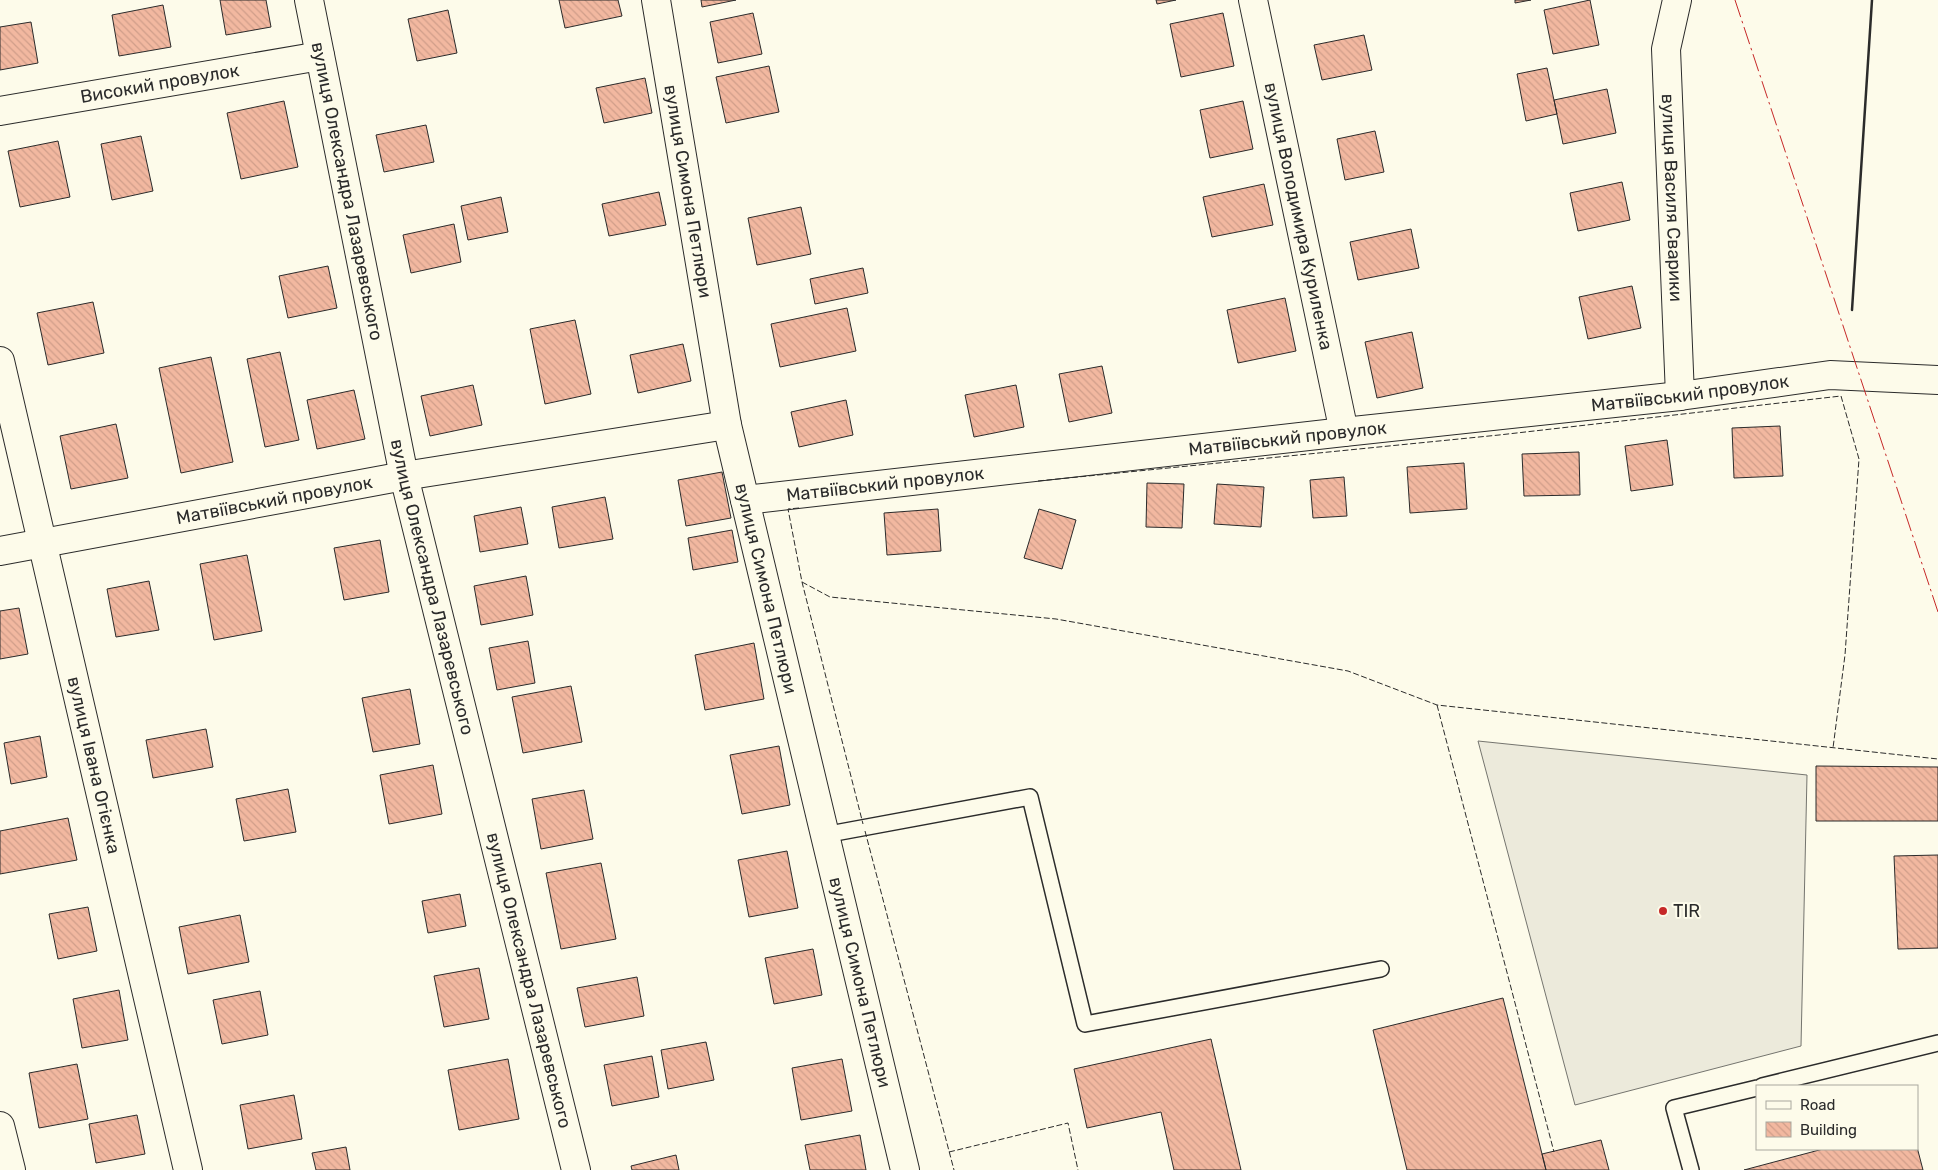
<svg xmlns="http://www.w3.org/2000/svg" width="1938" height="1170" viewBox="0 0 1938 1170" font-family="Rubik,sans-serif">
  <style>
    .parking { fill: #eceadb; stroke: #74746e }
    .building { fill: url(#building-back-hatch); stroke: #2b2b2b }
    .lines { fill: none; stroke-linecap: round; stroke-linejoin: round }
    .lane-casing { stroke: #2b2b2b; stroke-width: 18 }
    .street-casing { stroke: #2b2b2b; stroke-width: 30 }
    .lane { stroke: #fdfbea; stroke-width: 15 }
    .street { stroke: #fdfbea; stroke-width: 28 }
    .fence { stroke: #2b2b2b; stroke-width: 1; stroke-dasharray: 6 2.5; stroke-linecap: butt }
    .wall { stroke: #2b2b2b; stroke-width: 2.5 }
    .power { stroke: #c62828; stroke-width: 1; stroke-dasharray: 18 4 2.5 4; stroke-linecap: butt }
    .poi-dot { fill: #c62828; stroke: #fdfbea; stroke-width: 2 }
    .labels { text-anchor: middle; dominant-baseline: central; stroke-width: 4; stroke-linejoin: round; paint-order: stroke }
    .street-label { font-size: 18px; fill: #2b2b2b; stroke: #fdfbea }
    .poi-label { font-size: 18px; fill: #2b2b2b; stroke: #fdfbea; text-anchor: start }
  </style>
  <defs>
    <pattern id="building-back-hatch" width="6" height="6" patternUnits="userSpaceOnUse" patternTransform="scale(1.25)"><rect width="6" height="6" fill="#f2b8a0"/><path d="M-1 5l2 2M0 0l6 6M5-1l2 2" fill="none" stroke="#d09e8a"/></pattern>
  </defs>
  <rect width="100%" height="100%" fill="#fdfbea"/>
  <!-- parking -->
  <path class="parking" d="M1478,741L1807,775L1801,1046L1575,1105Z"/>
  <!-- building -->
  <path class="building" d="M220,0H266L271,27L226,35Z
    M559,0H618L622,16L565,28Z
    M701,0H736L702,7Z
    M1156,0H1176L1157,4Z
    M1515,0H1531L1515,3Z
    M1590,0L1599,45L1553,54L1544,10Z
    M163,5L171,47L119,56L112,15Z
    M448,10L457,53L417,61L408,19Z
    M753,13L762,54L718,63L710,22Z
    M1223,13L1234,66L1181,77L1170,24Z
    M31,22L38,63L0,70V27Z
    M1364,35L1372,70L1322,80L1314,45Z
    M769,66L779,112L726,123L716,77Z
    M1547,68L1557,114L1526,121L1517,74Z
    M645,78L652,113L604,123L596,88Z
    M1607,89L1616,133L1563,144L1554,100Z
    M284,101L298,167L241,179L227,113Z
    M1243,101L1253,149L1210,158L1200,110Z
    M426,125L434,162L384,172L376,135Z
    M1375,131L1384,172L1345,180L1337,139Z
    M141,136L153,191L112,200L101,144Z
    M58,141L70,197L20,207L8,151Z
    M1622,182L1630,220L1578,231L1570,193Z
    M1264,184L1273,225L1212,237L1203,197Z
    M659,192L666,225L609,236L602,204Z
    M501,197L508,232L468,240L461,206Z
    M801,207L811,254L757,265L748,218Z
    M454,224L461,262L411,273L403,235Z
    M1411,229L1419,268L1358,280L1350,242Z
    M328,266L337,308L288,318L279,276Z
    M863,268L868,293L815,304L810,279Z
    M1632,286L1641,328L1588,339L1579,297Z
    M1285,298L1296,351L1238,363L1227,310Z
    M93,302L104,353L48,365L37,313Z
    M847,308L856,351L780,367L771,324Z
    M575,320L591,394L545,404L530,329Z
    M1412,332L1423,388L1377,398L1365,342Z
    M683,344L691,381L638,393L630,355Z
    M280,352L299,440L265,447L247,359Z
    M211,357L233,462L181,473L159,368Z
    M1102,366L1112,413L1069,422L1059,374Z
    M473,385L482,425L430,436L421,396Z
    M1016,385L1024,427L974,437L965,395Z
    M354,390L365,439L317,449L307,400Z
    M846,400L853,435L799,447L791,412Z
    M116,424L128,478L71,489L60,436Z
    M1780,426L1783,476L1734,478L1732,428Z
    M1667,440L1673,485L1631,491L1625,446Z
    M1579,452L1580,495L1524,496L1522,454Z
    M1464,463L1467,509L1410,513L1407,467Z
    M722,472L731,518L686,526L678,480Z
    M1344,477L1347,516L1313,518L1310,480Z
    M1147,483L1184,484L1182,528L1146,527Z
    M1217,484L1264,487L1261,527L1214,524Z
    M605,497L613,539L559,548L552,507Z
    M521,507L528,544L480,552L474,516Z
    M938,509L941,551L887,555L884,513Z
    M1039,509L1076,520L1062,569L1024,558Z
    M732,530L738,562L693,570L688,538Z
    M380,540L389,592L344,600L334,548Z
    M247,555L262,631L214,640L200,564Z
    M526,576L533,615L481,625L474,586Z
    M149,581L159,630L116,637L107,589Z
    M19,608L28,654L0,659V611Z
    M528,641L535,683L497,690L489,648Z
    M754,643L764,699L705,710L695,655Z
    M571,686L582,742L523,753L512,697Z
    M410,689L420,744L373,752L362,698Z
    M206,729L213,767L153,778L146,740Z
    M40,736L47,777L11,784L4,743Z
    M779,746L790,805L742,814L730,755Z
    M433,765L442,814L389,824L380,775Z
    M1816,766L1938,767V821H1816Z
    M288,789L296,832L244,841L236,799Z
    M584,790L593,839L541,849L532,799Z
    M68,818L77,860L0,874V831Z
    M787,851L798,908L749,917L738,860Z
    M1938,855V948L1898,949L1894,856Z
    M601,863L616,939L561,949L546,873Z
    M460,894L466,926L428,933L422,901Z
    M88,907L97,951L58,959L49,914Z
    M240,915L249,962L188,974L179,927Z
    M813,949L822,995L774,1004L765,958Z
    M479,968L489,1019L444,1027L434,976Z
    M637,977L644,1016L585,1027L577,988Z
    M119,990L128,1040L82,1048L73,999Z
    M260,991L268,1035L222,1044L213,1000Z
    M1503,998L1546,1170H1407L1373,1030Z
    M1211,1039L1241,1170H1174L1161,1112L1087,1128L1074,1069Z
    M706,1042L714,1080L668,1089L661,1050Z
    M652,1056L659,1097L612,1106L604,1065Z
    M508,1059L519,1119L459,1130L448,1070Z
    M842,1059L852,1111L801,1120L792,1068Z
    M77,1064L88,1119L39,1128L29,1073Z
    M294,1095L302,1139L248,1149L240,1105Z
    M137,1115L145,1154L96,1163L89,1124Z
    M860,1135L866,1170H810L805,1145Z
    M1601,1140L1609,1170H1546L1542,1154Z
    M346,1147L350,1170H316L312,1153Z
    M1917,1147L1923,1170H1744L1823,1149H1917Z
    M676,1155L679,1170H632L631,1166Z"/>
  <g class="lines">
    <defs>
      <path id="lane" d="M824,835L1030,797L1085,1024L1381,969
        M1762,1086L1938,1043
        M1691,1170L1674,1108L1757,1088"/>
      <g id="street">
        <path id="s1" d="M309,0L404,476L576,1170"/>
        <path id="s2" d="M656,0L727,425L905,1170"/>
        <path id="s3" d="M1253,0L1344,432"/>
        <path id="s4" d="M1677,0L1666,49L1680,396"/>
        <path id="s5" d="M0,111L320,56"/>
        <path id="s6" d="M0,361L188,1170"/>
        <path id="s7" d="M745,500L1344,432L1680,396L1830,375L1938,380"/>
        <path id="s8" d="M0,551L404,476L727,425"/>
        <path d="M0,1126L11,1170"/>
      </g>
    </defs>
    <!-- lane casing -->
    <use href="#lane" class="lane-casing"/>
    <!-- street casing -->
    <use href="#street" class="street-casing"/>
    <!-- lane -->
    <use href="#lane" class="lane"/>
    <!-- street -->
    <use href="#street" class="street"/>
    <!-- fence -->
    <path class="fence" d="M1038,481L1499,435L1841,396L1859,459L1845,655L1833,748
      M799,508L788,509L802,582L863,824
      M802,582L830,597L1056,619L1348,671L1437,705L1938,759
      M1437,705L1554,1152
      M865,831L954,1170
      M949,1152L1068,1123L1078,1170"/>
    <!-- wall -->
    <path class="wall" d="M1852,310L1872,0"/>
    <!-- power -->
    <path class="power" d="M1735,0L1938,612"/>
  </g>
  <!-- markers -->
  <circle class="poi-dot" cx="1663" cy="911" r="5"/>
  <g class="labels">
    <!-- street labels -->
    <g class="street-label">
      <text stroke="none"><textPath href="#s5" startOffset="162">Високий провулок</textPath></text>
      <text stroke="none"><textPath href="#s1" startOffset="195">вулиця Олександра Лазаревського</textPath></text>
      <text stroke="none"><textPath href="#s2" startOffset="194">вулиця Симона Петлюри</textPath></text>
      <text stroke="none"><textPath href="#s4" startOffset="199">вулиця Василя Сварики</textPath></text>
      <text stroke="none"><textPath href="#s3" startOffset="221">вулиця Володимира Куриленка</textPath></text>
      <text stroke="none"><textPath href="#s7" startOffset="951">Матвіївський провулок</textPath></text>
      <text stroke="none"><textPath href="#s7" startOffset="546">Матвіївський провулок</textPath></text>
      <text stroke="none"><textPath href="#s7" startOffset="141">Матвіївський провулок</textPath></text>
      <text stroke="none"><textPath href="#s8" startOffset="279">Матвіївський провулок</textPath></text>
      <text stroke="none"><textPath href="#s1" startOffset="600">вулиця Олександра Лазаревського</textPath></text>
      <text stroke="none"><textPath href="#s2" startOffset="599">вулиця Симона Петлюри</textPath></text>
      <text stroke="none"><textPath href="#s6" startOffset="415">вулиця Івана Огієнка</textPath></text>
      <text stroke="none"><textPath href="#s1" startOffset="1005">вулиця Олександра Лазаревського</textPath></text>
      <text stroke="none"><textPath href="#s2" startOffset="1004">вулиця Симона Петлюри</textPath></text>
    </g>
    <!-- poi labels -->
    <g class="poi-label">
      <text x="1673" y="911">TIR</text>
    </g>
  </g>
  <!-- legend -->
  <rect x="1756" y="1085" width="162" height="65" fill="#fdfbea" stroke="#a9a89e"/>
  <rect x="1766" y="1101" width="25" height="8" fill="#fdfbea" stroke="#a9a89e"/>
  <text x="1800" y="1110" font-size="15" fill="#2b2b2b">Road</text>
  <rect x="1766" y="1122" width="25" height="15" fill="url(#building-back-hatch)" stroke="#a9a89e"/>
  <text x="1800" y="1135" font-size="15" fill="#2b2b2b">Building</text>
</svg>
